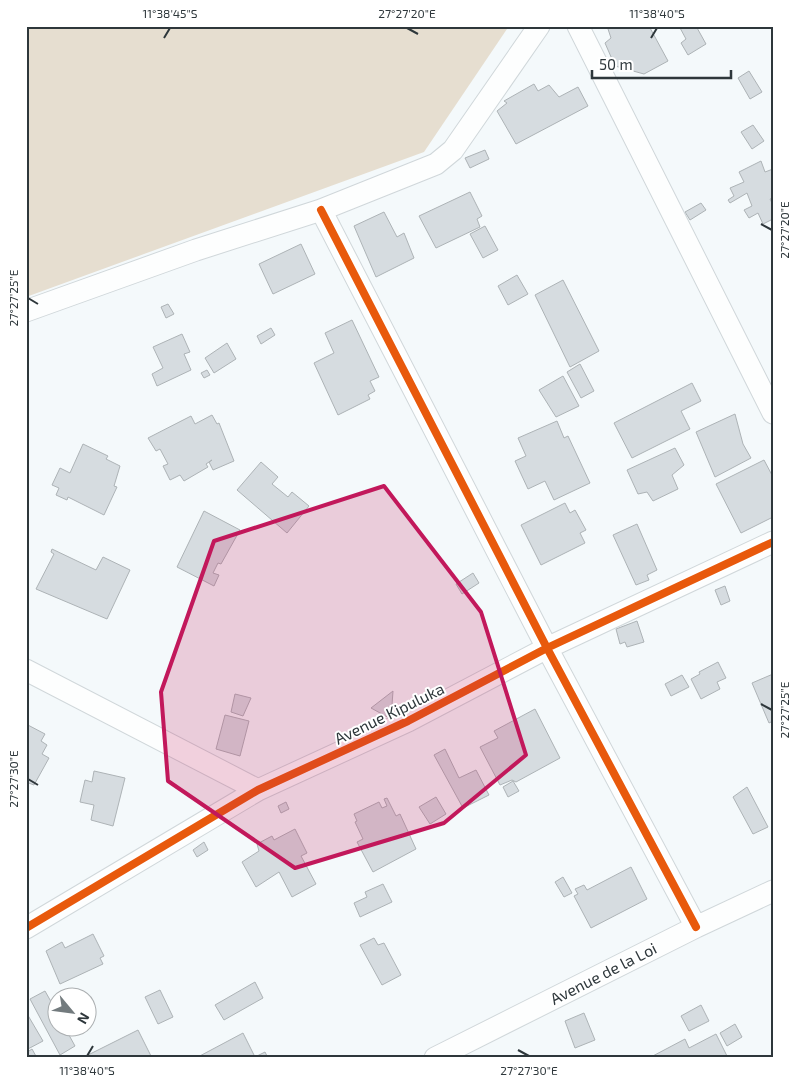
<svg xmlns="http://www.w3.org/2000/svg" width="799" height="1084" viewBox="0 0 799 1084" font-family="'Exo 2',sans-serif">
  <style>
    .green { fill: #e6ded0 }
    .building { fill: #d6dce0; stroke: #adb3b6 }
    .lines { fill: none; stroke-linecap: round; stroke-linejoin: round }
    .minor-casing { stroke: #d0d7da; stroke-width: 23 }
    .minor { stroke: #fdfefe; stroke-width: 21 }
    .cycleway-casing { stroke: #fff; stroke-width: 11 }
    .cycleway { stroke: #e8590c; stroke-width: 8 }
    .marked { fill: #c2185b; fill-opacity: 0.2; stroke: #c2185b; stroke-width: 4; stroke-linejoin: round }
    .ticks { fill: none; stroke: #2e373b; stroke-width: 2 }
    .labels { text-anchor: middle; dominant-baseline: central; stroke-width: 4; stroke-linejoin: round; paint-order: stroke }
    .street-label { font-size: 16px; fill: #2e373b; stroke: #fff }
    .neatline { fill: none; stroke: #2e373b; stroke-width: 2 }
    .ticks-label { font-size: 12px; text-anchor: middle; fill: #2e373b }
  </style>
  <rect width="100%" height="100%" fill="#f4f9fb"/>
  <!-- green -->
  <path class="green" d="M26,26H509L424,152L26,297Z"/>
  <!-- building -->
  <path class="building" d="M607,26H649L668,61L644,74L615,66L605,43L611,38Z
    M679,26H696L706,44L688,55L681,43L686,39Z
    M749,71L762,92L750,99L738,78Z
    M534,84L538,91L549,85L559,97L578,87L588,106L516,144L497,111L507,103L504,101Z
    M753,125L764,141L752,149L741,132Z
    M485,150L489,159L470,168L465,158Z
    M761,161L765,172L773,169V198L770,199L773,205V219L763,224L758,213L749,218L744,210L752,206L747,193L730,203L728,200L734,196L730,188L744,182L739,172Z
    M470,192L482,216L477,219L480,227L436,248L419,216Z
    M701,203L706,210L690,220L685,212Z
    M384,212L397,237L404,233L414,258L376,277L354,226Z
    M485,226L498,250L483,258L470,234Z
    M301,244L315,274L273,294L259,264Z
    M517,275L528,294L508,305L498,286Z
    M563,280L599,351L570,367L535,295Z
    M168,304L174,314L166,318L161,307Z
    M352,320L379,377L370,381L375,391L368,395L370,399L338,415L314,363L334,353L325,333Z
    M271,328L275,335L261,344L257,336Z
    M182,334L190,352L184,354L191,370L157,386L152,374L163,368L153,347Z
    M227,343L236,359L214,373L205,358Z
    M580,364L594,391L581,398L567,372Z
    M207,370L210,375L204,378L201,373Z
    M563,376L579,406L556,417L539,390Z
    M692,383L701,401L681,411L690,429L632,458L614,423Z
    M735,414L743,444L751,458L715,477L696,432Z
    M212,415L217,424L219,423L234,461L213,470L209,462L212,460L206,464L208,467L184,481L180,475L170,480L163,466L168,464L160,449L156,451L148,438L191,416L195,424Z
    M557,421L564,438L568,436L590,483L554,500L545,481L528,489L515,461L526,456L518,438Z
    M83,444L108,456L106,459L120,466L114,486L117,487L104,515L68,497L67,500L56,495L59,488L52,485L60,468L70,473Z
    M675,448L684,465L672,475L678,489L653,501L647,492L638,494L627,470Z
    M764,460L773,477V517L741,533L716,484Z
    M261,462L278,477L272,484L288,497L292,492L309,506L287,533L237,490Z
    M565,503L570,513L575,510L586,530L580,533L585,543L541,565L521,525Z
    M204,511L240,530L221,564L218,563L213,573L219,575L214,586L177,567Z
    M637,524L657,570L647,575L649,580L636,585L613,535Z
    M52,549L96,570L103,557L130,570L107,619L36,589L54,554L51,552Z
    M473,573L479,583L462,594L456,584Z
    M725,586L730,601L721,605L715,590Z
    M637,621L644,642L627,647L625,642L620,644L616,629Z
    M718,662L726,678L717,682L720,689L701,699L691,679L700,674L699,672Z
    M773,674V721L769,723L752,683Z
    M682,675L689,687L671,696L665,684Z
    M393,691L391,719L371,708Z
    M235,694L251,698L243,716L231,712Z
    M535,709L560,758L516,782L512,780L500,785L480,747L498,738L494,731Z
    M225,715L249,721L240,756L216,749Z
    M26,724L45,734L41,741L47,745L42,754L49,758L34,785L26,782Z
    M445,749L459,778L476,770L489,795L463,808L434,755Z
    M94,771L125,778L113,826L91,820L94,805L80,802L85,780L92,782Z
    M513,781L519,791L508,797L503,787Z
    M747,787L768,827L753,834L733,797Z
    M436,797L446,814L430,824L419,807Z
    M387,798L396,816L400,814L416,849L373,872L357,842L363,839L355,822L357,821L354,814L379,802L382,808L387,806L384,799Z
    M286,802L289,809L281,813L278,806Z
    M295,829L307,853L301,856L316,884L292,897L279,872L256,887L242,862L259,851L257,844L272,836L274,840Z
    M204,842L208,850L197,857L193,850Z
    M631,867L647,899L591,928L574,896L578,894L575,889L584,885L587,890Z
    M563,877L572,893L564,897L555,882Z
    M383,884L392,902L360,917L354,903L367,897L365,892Z
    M93,934L104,956L100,958L103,964L60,984L46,951L62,942L65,948Z
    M374,938L378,945L384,943L401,975L382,985L360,945Z
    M255,982L263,998L224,1020L215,1005Z
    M160,990L173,1017L158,1024L145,997Z
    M45,991L58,1014V1026H64L75,1046L60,1055L30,999Z
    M701,1005L709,1021L689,1031L681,1016Z
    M26,1012L43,1041L26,1050Z
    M584,1013L595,1040L575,1048L565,1021Z
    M735,1024L742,1037L727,1046L720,1033Z
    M138,1030L152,1058H90L88,1055Z
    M243,1033L255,1057L265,1052L268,1058H196Z
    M716,1034L728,1058H649L685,1039L689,1048Z
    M32,1049L37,1058H26V1053Z"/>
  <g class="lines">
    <defs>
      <path id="minor" d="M578,26L773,413
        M321,210L547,648L696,927
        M26,311L196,250L321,210L436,164L453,150L539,26
        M26,670L258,790
        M26,928L258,790L408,721L547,648L773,542
        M435,1058L696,927L773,891"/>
    </defs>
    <!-- minor casing -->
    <use href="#minor" class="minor-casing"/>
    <!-- minor -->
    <use href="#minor" class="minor"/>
    <defs>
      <path id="cycleway" d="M321,210L547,648L696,927
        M26,928L258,790L408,721L547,648L773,542"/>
    </defs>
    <!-- cycleway casing -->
    <use href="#cycleway" class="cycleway-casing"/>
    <!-- cycleway -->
    <use href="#cycleway" class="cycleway"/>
  </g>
  <!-- marked area -->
  <path class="marked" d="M384,486L481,612L526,755L444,823L295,868L168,781L161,692L214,541Z"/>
  <!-- ticks -->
  <path class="ticks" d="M407,28L418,34M164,38L170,28M651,38L657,28M761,224L772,230M28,298L38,304M761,704L772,710M28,779L38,785M518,1050L529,1056M87,1056L93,1046"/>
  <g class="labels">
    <!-- street labels -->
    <g class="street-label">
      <text transform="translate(389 713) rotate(-26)">Avenue Kipuluka</text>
      <text transform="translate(603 973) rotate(-27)">Avenue de la Loi</text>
    </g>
  </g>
  <!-- border -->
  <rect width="799" height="1084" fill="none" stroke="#ffffff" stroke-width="55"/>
  <!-- north arrow -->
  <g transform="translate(72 1012) rotate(119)"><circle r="24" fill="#ffffff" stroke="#abafb1"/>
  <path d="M0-4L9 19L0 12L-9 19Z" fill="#737b7e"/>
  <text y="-8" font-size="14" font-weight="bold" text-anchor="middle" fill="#2e373b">N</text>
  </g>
  <!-- scale -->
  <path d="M592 70v8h139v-8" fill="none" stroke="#2e373b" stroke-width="2.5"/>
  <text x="599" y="70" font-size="15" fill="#2e373b" stroke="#ffffff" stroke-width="4" paint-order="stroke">50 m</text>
  <rect x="28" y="28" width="744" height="1028" class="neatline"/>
  <g class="ticks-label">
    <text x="170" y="18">11°38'45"S</text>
    <text x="407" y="18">27°27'20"E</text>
    <text x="657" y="18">11°38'40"S</text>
    <text transform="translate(785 230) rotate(-90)" y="4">27°27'20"E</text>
    <text transform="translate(14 298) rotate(-90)" y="4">27°27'25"E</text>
    <text transform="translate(785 710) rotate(-90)" y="4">27°27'25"E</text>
    <text transform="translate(14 779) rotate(-90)" y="4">27°27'30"E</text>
    <text x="87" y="1075">11°38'40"S</text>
    <text x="529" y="1075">27°27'30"E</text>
  </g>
</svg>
